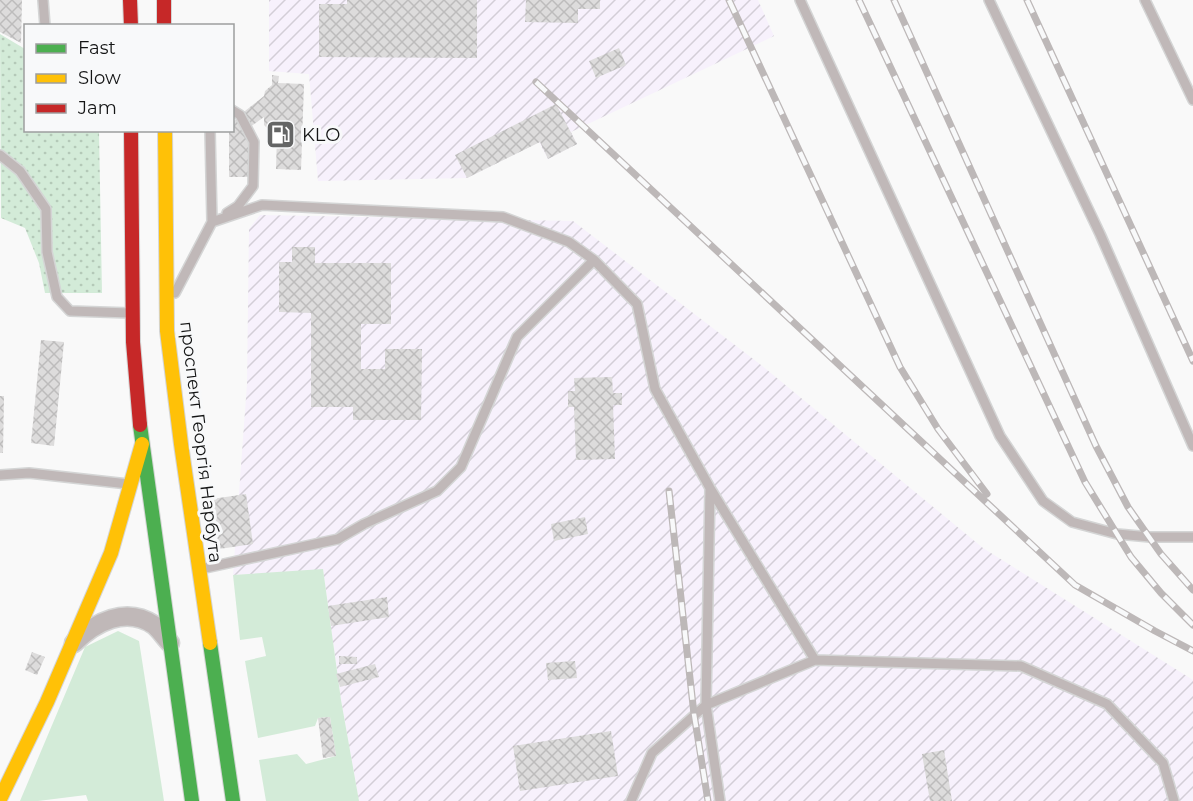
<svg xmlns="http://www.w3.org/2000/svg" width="1193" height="801" viewBox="0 0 1193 801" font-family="Montserrat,sans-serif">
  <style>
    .industrial { fill: url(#industrial-furrows) }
    .grass { fill: #d3ebd8 }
    .park { fill: url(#park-dots) }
    .building { fill: url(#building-cross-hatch) }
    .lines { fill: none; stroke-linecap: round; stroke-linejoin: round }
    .lane-casing { stroke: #d4d5d5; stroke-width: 12 }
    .street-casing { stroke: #d4d5d5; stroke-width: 21 }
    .fast-casing { stroke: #d4d5d5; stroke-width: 16 }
    .slow-casing { stroke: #d4d5d5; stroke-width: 16 }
    .jam-casing { stroke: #d4d5d5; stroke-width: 16 }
    .lane { stroke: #c0b8b8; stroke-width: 9 }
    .street { stroke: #c0b8b8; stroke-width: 18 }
    .fast { stroke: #4caf50; stroke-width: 14 }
    .slow { stroke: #ffc107; stroke-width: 14 }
    .jam { stroke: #c62828; stroke-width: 14 }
    .rail-casing { stroke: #bdb8b8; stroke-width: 7 }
    .rail { stroke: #f8f9fa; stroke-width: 4.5; stroke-dasharray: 14; stroke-linecap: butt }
    .labels { text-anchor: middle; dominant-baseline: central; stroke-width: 6; stroke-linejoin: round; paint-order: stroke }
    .poi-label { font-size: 18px; fill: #141515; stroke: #f8f9fa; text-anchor: start }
    .street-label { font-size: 18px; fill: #141515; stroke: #f8f9fa }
  </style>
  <defs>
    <pattern id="industrial-furrows" width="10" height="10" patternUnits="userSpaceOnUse" patternTransform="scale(1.5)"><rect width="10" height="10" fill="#f7f1fc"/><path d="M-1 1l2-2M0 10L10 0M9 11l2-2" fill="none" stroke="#d3ced7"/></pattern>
    <pattern id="park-dots" width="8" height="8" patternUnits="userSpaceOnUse" patternTransform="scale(1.5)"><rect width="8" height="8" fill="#d3ebd8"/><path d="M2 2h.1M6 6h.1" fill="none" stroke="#b4c9b8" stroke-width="1.8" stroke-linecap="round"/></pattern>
    <pattern id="building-cross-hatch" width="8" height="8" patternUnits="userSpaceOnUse" patternTransform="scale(1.5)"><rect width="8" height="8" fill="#dddcdc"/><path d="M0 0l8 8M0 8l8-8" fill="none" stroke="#bdbcbc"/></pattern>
  </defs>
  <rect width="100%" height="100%" fill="#f9f9f9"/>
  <!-- industrial -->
  <path class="industrial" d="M269,0H758L774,36L571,132L577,144L548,159L539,142L467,178L318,181L309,74L269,71Z
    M260,215L573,221L761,365L983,548L1193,680V801H359L341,700L323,570L233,575L247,384L249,229Z"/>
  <!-- grass -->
  <path class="grass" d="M323,569L341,700L359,801H266L259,760L297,754L306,764L336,756L330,717L318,718L315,726L258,738L245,661L266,656L262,637L240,640L233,575Z
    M118,631L139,641L164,801H88L86,795L38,801H20L85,647Z"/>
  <!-- park -->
  <path class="park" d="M0,34L25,49L26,130L99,131L102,293H45L39,263L25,228L1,218Z"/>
  <!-- building -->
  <path class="building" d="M0,0H22L21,43L0,32Z
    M347,0H477V58L319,57V4H347Z
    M526,0H600V9H578V23L525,22Z
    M619,48L626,65L596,78L589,61Z
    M272,75L279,76L278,83L304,84L301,170L276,169L277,133L270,131L264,125V117L250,127V177H229V130H232V123L240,115L264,96L265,91L272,85Z
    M556,104L577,144L548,159L540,142L467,178L455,155Z
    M292,247H315V263H391V324H361V369H385V349H422L421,420H353V407H311V313L279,312V262H292Z
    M41,340L64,342L54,446L31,443Z
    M612,377L613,393H622V405H613L615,459L576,460L574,407H568V391H575L574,378Z
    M0,396H4L3,453H0Z
    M246,494L253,544L219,549L212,499Z
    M585,517L588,534L554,541L551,524Z
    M387,597L389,617L331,626L328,606Z
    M32,652L45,657L37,675L25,670Z
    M339,656L357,657V664H339Z
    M575,661L577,678L548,680L546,663Z
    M375,664L379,677L340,687L336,674Z
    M330,717L336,756L323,758L318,718Z
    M611,731L618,776L520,791L513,746Z
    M944,750L952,801H930L922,754Z"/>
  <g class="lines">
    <defs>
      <path id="lane" d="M43,0L45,26
        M800,0L1000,436L1043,501L1072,522L1117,534L1150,537H1193
        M989,0L1100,234L1193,446
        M1145,0L1193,100
        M0,155L20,171L46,209L47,252L57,297L70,311L130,313
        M227,213L238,206L253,186L254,142L240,115L232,110
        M212,222L262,205L503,217L569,242L594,260L637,304L655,389L710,488L815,660
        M175,293L212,222L210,130
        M0,475L29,473L128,484
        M710,488L706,705L720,801
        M201,569L338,539L364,524L437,491L461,467L517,337L594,260
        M631,801L652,753L706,705L815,660L1021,666L1107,704L1163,763L1174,801"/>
      <path id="street" d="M74,643C95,622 126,606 154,625C160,630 165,638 170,643"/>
      <path id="fast" d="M140,425L192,801
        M210,643L233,801"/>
      <path id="slow" d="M165,130L167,331L181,444L210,643
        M0,799L47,702L111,553L142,444"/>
      <path id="jam" d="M130,0L131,26
        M164,0V26
        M131,130L133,342L140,425"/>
    </defs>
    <!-- lane casing -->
    <use href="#lane" class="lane-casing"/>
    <!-- street casing -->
    <use href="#street" class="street-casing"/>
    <!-- fast casing -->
    <use href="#fast" class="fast-casing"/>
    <!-- slow casing -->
    <use href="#slow" class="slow-casing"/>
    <!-- jam casing -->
    <use href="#jam" class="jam-casing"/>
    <!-- lane -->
    <use href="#lane" class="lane"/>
    <!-- street -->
    <use href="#street" class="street"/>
    <!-- fast -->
    <use href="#fast" class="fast"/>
    <!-- slow -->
    <use href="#slow" class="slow"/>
    <!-- jam -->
    <use href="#jam" class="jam"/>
    <defs>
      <path id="rail" d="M729,0L900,367L938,429L987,494
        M859,0L1085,482L1131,557L1161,593L1193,625
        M894,0L1096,446L1128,507L1161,554L1193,590
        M1027,0L1193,361
        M536,82L1075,585L1155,631L1193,651
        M669,491L694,714L708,801"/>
    </defs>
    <!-- rail casing -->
    <use href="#rail" class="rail-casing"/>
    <!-- rail -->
    <use href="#rail" class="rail"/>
  </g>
  <!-- icons -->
  <defs>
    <symbol id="fuel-square" viewBox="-11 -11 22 22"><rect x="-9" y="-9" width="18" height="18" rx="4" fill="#646565" stroke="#f8f9fa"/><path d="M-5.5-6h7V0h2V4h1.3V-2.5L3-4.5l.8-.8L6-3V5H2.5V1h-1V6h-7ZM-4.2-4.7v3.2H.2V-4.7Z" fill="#fff"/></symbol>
  </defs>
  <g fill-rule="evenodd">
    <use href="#fuel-square" x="264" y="118" width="33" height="33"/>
  </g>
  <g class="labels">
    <!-- poi labels -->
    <g class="poi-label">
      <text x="302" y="135">KLO</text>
    </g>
    <!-- street labels -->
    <g class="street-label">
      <text transform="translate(201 442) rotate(83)">проспект Георгія Нарбута</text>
    </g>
  </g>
  <!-- legend -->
  <rect x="24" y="24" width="210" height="108" fill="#f8f9fa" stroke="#9d9e9e" stroke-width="1.5"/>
  <rect x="36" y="44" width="30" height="9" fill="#4caf50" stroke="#9d9e9e" stroke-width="1.5"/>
  <text x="78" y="54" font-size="18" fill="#141515">Fast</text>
  <rect x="36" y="74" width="30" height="9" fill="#ffc107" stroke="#9d9e9e" stroke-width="1.5"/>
  <text x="78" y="84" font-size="18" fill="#141515">Slow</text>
  <rect x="36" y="104" width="30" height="9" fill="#c62828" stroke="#9d9e9e" stroke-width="1.5"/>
  <text x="78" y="114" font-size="18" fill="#141515">Jam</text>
</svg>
